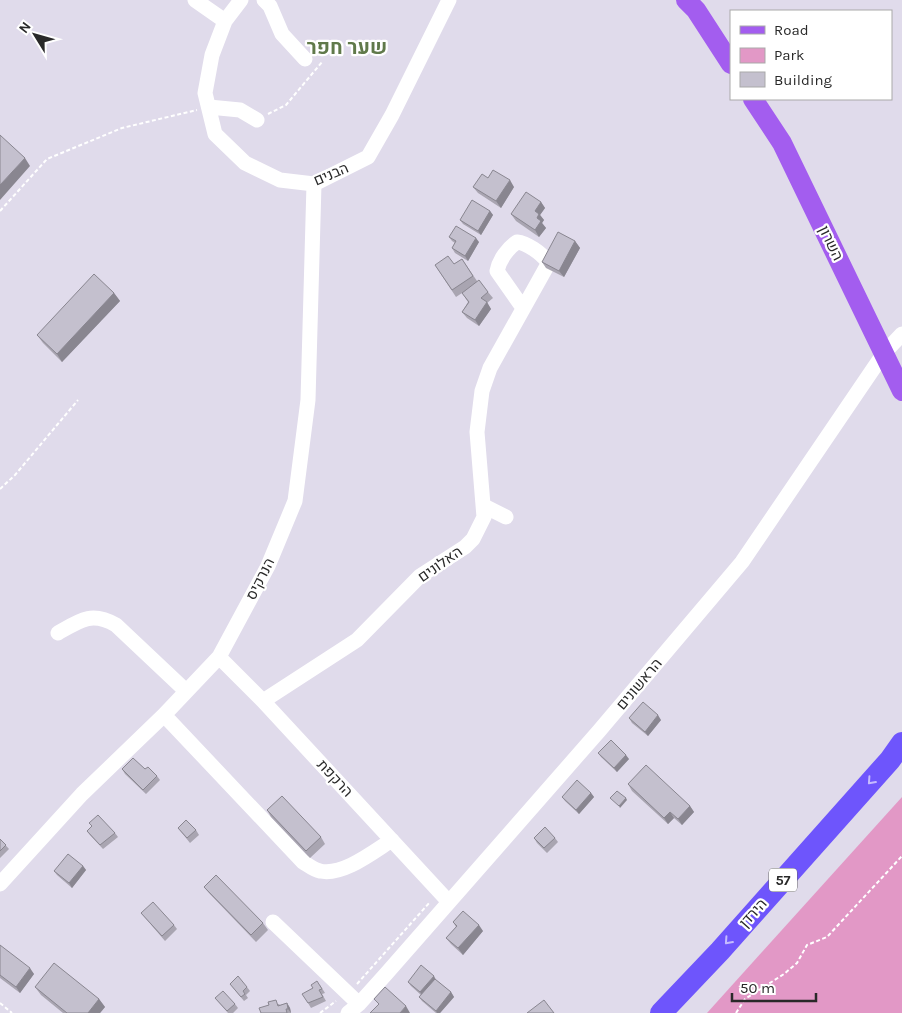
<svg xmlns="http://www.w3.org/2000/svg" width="902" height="1013" viewBox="0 0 902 1013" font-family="Karla,Heebo,sans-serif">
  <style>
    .green { fill: #e298c6 }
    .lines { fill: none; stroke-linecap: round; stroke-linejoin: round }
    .path { stroke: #fff; stroke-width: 2; stroke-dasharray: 4 2.5; stroke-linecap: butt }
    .minor { stroke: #fff; stroke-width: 15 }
    .major { stroke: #a35def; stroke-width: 20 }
    .highway { stroke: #6e55fc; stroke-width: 22 }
    .wall { fill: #a9a5b1 }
    .shaded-wall { fill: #898690 }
    .building { fill: #c4c0ce; stroke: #898690 }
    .oneway { stroke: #c5bbfe }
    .labels { text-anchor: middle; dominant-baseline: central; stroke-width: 4.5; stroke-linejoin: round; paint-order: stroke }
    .shield { fill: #fff; stroke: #696969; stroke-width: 1 }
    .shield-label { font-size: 14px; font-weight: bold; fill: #292929 }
    .street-label { font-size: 15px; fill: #292929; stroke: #fff }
    .district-label { font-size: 20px; font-weight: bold; fill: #60794a; stroke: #fff }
  </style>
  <rect width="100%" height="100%" fill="#e0dbeb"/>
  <!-- green -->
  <path class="green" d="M902,797V1013H707Z"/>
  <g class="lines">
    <!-- path -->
    <path class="path" d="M268,114L286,105L322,62
      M0,211L47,159L122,128L197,110
      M0,489L15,475L78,400
      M357,984L430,902
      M0,1003L12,1013
      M320,1013L336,1001
      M736,1013L745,999L784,974L797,963L807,945L827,937L902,856"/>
    <!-- minor -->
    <path class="minor" d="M195,0L225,21
      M241,0L225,21L212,55L205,93L215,134L245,163L280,180L314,184L368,157L392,115L449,0
      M264,0L270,6L282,34L305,59
      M209,107L240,110L257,120
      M484,506L506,517
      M58,633C80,620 92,611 116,625L186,691
      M219,657L263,701L448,901
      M263,701L357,640L420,576L465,547L473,539L484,517L477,432L482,391L490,368L547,266V261C541,253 527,243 517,242C508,248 499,260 497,271L523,308
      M164,715L303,862C308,865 314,870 320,871C343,876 373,852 392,840
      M0,884L82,794L164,715L219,657L268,566L295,501L308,400L314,184
      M273,922L359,1004
      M348,1013L359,1004L386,974L599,731L742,562L884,353L902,334"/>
    <!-- major -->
    <path class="major" d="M686,0L696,10L731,64
      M753,99L782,143L902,391"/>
    <!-- highway -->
    <path class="highway" d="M661,1013L720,951L890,760L902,743"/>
  </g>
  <!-- wall -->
  <path class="wall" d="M488,178L514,187L501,208L478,193L473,187Z
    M541,202L545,208L540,215L544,220L542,223L546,228L539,237L516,221L511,214Z
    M490,211L493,215L481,235L463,224L460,220Z
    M449,237L479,242L468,261L455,253L452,248L455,243L452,241Z
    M575,241L580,248L564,277L546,268L542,262Z
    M462,259L477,281L488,292L493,298L487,303L491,309L479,326L467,318L462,312L468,302L462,293L456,297L435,265L454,264Z
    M114,293L120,301L62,362L43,343L37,335Z
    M629,718L661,720L648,736L632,723Z
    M598,753L629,759L617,772L601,757Z
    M122,769H145L157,776L160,780L146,794L125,774Z
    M628,784L690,806L694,812L682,825L674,818L668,824L632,791Z
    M591,793L594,797L579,814L565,801L562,797Z
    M267,810L321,837L325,844L310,858L271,817Z
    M89,823L115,833L118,837L103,849L90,835L87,831L92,826Z
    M178,828L196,830L199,835L190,843Z
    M534,838H555L558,842L547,853L537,843Z
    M0,839L9,849L0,858Z
    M83,866L86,870L72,888L57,875L54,871Z
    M204,887L263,923L268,930L256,942L209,893Z
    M141,913L174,925L177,929L165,941Z
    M453,922L483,931L463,955L451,944L446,938L456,927Z
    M0,945L34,974L20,993L0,978Z
    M436,980L451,992L454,997L440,1013H436L422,1001L419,997L421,995L411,986L408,982Z
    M230,984L247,987L250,991L246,995L248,998L244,1001Z
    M320,985L325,993L322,994L326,1001L311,1008L308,1003Z
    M35,987L99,999L105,1007L100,1013H63L41,995Z
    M215,998L235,1004L238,1008L233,1013H228Z
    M287,1003L290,1008L291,1013H261L269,1005L279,1004L280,1005Z"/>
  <!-- shaded-wall -->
  <path class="shaded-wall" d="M25,158L30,166L0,200V185Z
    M510,180L514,187L501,208L496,201Z
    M541,202L545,208L540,215L544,220L542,223L546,228L539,237L535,230L537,218L535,211Z
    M490,211L493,215L481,235L478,231Z
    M476,238L479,242L468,261L465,256Z
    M575,241L580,248L564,277L559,271Z
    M114,293L120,301L62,362L57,354Z
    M487,302L491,309L479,326L475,320Z
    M658,715L661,720L648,736L645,732Z
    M626,755L629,759L617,772L614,768Z
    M591,793L594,797L579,814L576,810Z
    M626,798L627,800L620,808L619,806Z
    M690,806L694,812L682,825L678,819Z
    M670,812L674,818L668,824L664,818Z
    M83,866L86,870L72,888L69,883Z
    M479,925L483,931L463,955L458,948Z
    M30,968L34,974L20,993L16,987Z
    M434,976L436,980L423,996L420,992Z
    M451,992L454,997L440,1013H437L436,1011Z
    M99,999L105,1007L100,1013H88Z
    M287,1003L290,1008L291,1013L288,1009Z
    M406,1006L410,1013H400Z"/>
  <!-- building -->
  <path class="building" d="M0,135L25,158L0,185Z
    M493,170L510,180L496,201L473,187L482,174L488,178Z
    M526,192L541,202L535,211L539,214L537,218L541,221L535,230L511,214Z
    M472,200L490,211L478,231L460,220Z
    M456,226L476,238L465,256L452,248L456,241L449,237Z
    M558,232L575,241L559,271L542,262Z
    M448,256L454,264L462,259L473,276L452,290L435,265Z
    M94,274L114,293L57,354L37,335Z
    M479,280L488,292L481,298L487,302L475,320L462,312L469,302L462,293Z
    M643,702L658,715L645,732L629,718Z
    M611,740L626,755L614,768L598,753Z
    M133,758L145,769L148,767L157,776L143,790L122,769Z
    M646,765L690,806L678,819L670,812L664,818L628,784Z
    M577,780L591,793L576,810L562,797Z
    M617,791L626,798L619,806L610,798Z
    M282,796L321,837L306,851L267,810Z
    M98,815L115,833L100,845L87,831L92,826L89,823Z
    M186,820L196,830L187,838L178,828Z
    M545,827L555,838L544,848L534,838Z
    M0,839L6,845L0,851Z
    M68,854L83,866L69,883L54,871Z
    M216,875L263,923L251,935L204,887Z
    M153,902L174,925L162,936L141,913Z
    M463,911L479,925L458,948L446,938L457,926L453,922Z
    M0,945L30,968L16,987L0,975Z
    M54,963L99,999L88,1013H67L35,987Z
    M421,965L434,976L420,992L408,982Z
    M238,976L247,987L243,991L245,994L241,997L230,984Z
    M435,979L451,992L436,1011L419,997Z
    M317,981L322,989L319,990L323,997L308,1003L302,994L313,988L311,985Z
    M385,987L406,1006L400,1013H370L379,1004L374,999Z
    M223,991L235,1004L227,1011L215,998Z
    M276,1000L278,1006L287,1003L288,1009H286L287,1013H261L259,1008L269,1005L268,1002Z
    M544,1000L554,1013H527Z"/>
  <!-- one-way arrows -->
  <defs><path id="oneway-chevron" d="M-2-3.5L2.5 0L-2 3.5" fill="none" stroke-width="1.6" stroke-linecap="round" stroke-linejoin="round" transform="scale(1.25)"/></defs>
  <g class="oneway">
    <use href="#oneway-chevron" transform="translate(871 781) rotate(132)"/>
    <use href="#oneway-chevron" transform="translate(728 941) rotate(132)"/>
  </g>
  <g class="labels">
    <!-- shield labels -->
    <rect class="shield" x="769" y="868.5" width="28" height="23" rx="4"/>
    <g class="shield-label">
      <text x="783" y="880">57</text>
    </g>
    <!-- street labels -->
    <g class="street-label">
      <text transform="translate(331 174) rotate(-23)">הבנים</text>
      <text transform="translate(831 243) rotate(64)">השרון</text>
      <text transform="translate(440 564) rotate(-35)">האלונים</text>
      <text transform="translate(260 579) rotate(-63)">הנרקיס</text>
      <text transform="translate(639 684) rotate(-50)">הראשונים</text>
      <text transform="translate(335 778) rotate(47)">הרקפת</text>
      <text transform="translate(753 913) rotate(-48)">הירדן</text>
    </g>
    <!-- district labels -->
    <g class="district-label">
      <text x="347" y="47">שער חפר</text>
    </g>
  </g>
  <!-- legend -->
  <rect x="730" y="10" width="162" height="90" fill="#ffffff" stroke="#a9a9a9"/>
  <rect x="740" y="26" width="25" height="8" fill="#a35def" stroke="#a9a9a9"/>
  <text x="774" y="35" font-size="15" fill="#292929">Road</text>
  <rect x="740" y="48" width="25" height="15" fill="#e298c6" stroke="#a9a9a9"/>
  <text x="774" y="60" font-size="15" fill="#292929">Park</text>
  <rect x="740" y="72" width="25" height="15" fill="#c4c0ce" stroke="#a9a9a9"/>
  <text x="774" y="85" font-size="15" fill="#292929">Building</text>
  <!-- north arrow -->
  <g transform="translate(35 35) rotate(307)" stroke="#ffffff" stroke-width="4" paint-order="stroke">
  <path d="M0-4L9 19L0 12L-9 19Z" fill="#292929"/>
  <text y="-8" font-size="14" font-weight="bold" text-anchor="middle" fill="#292929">N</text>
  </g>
  <!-- scale -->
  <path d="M732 993v8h84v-8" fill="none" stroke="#292929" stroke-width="2.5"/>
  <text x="740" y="993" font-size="15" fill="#292929" stroke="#ffffff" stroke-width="4" paint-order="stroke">50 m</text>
</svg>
